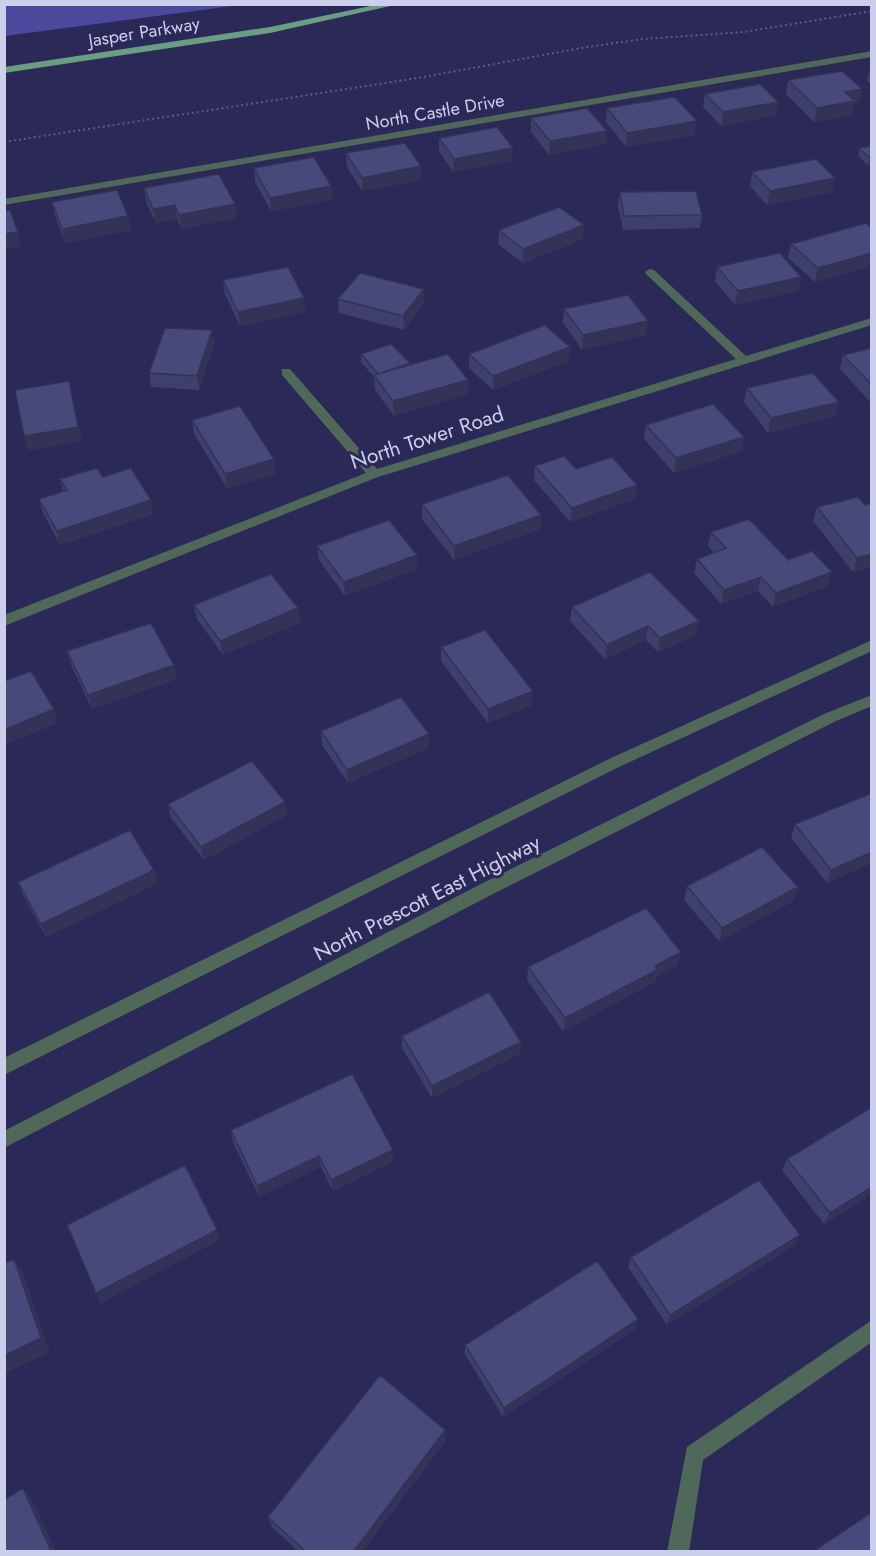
<svg xmlns="http://www.w3.org/2000/svg" width="876" height="1556" viewBox="0 0 876 1556" font-family="Jost,sans-serif">
  <style>
    .green { fill: #4b499b }
    .lines { fill: none; stroke-linecap: round; stroke-linejoin: round }
    .path { stroke: #5c5c85; stroke-width: 2; stroke-dasharray: 2 3; stroke-linecap: butt }
    .minor { fill: #4f685a; fill-rule: evenodd }
    .major { fill: #6a9e83; fill-rule: evenodd }
    .wall { fill: #3e3f6a }
    .shaded-wall { fill: #323356 }
    .building { fill: #48497b; stroke: #323356; stroke-width: 1.5 }
    .labels { text-anchor: middle; dominant-baseline: central; stroke-width: 6; stroke-linejoin: round; paint-order: stroke }
    .far-street-label { font-size: 18px; fill: #cccfec; stroke: #2a2958 }
    .street-label { font-size: 21px; fill: #cccfec; stroke: #2a2958 }
  </style>
  <rect width="100%" height="100%" fill="#2a2958"/>
  <!-- green -->
  <path class="green" d="M5,4H240V5L5,36Z"/>
  <g class="lines">
    <!-- path -->
    <path class="path" d="M4,142L418,78L587,47L643,39L744,32L872,11"/>
    <!-- minor -->
    <path class="minor" d="M872,51V57L4,205V199Z
      M650,269L654,270L746,356L872,318V325L378,477L4,626V615L366,473L282,375V369H290L377,469L736,359L646,274L645,272Z
      M872,640V651L621,766L4,1075V1058L611,758Z
      M872,695V706L836,721L493,894L4,1148V1131L481,884L826,713Z
      M872,1320V1342L703,1460L689,1552H667L687,1447Z"/>
    <!-- major -->
    <path class="major" d="M380,4H399L270,33L4,73V67L270,27Z"/>
  </g>
  <!-- wall -->
  <path class="wall" d="M872,67V85L867,81L870,68Z
    M788,80L862,89L859,102L854,103L852,115L814,122L786,94Z
    M705,94L776,115L721,126L703,107Z
    M607,108L695,135L626,147L606,122Z
    M531,118L607,131L606,144L549,155L531,132Z
    M439,138L512,161L453,172L439,151Z
    M872,146V165H868L858,156L859,148Z
    M346,153L421,166V180L362,191L347,167Z
    M254,168L331,186L332,200L271,211L255,182Z
    M752,172L832,192L767,205L750,186Z
    M144,188L237,218L181,229L177,219L156,223L146,202Z
    M620,192L702,215L700,228L623,230L618,206Z
    M52,202L128,216L131,230L65,243L55,216Z
    M584,225L583,239L523,263L498,244L499,230Z
    M872,228V266L815,282L788,258L791,244Z
    M717,267L801,277L798,291L735,305L715,281Z
    M223,280L304,298L305,312L240,326L225,294Z
    M338,299L424,303L404,330L339,313Z
    M564,309L646,335L582,350L563,323Z
    M212,330L214,344L199,390L151,387L149,373Z
    M570,347L569,361L493,390L469,368V354Z
    M872,348V402H870L840,369L843,355Z
    M361,354L410,363V365L468,380V394L394,416L375,390L374,377L361,362Z
    M747,388L839,402L835,416L768,433L744,402Z
    M192,420L276,474L227,488L194,434Z
    M646,425L744,437L742,451L674,473L644,439Z
    M535,466L576,469L637,485L635,499L570,522L534,480Z
    M103,477L153,514L60,545L43,513L39,499L63,491L60,479Z
    M872,503V567L853,572L813,521L817,507L865,505Z
    M422,504L541,515L540,529L454,560L422,519Z
    M711,532L788,560L828,586L773,607L758,591L721,604L694,573L697,559L714,553L708,546Z
    M317,546L417,555V569L345,596L319,560Z
    M194,605L298,608L300,623L223,655L197,619Z
    M572,607L699,621L696,635L658,652L646,640L605,659L570,621Z
    M441,647L532,705L488,723L441,661Z
    M67,651L177,679L92,709L71,665Z
    M321,731L429,748L348,783L322,745Z
    M872,793L827,883L791,838L795,824Z
    M168,804L287,815L204,860L171,818Z
    M18,882L158,883L46,937L23,895Z
    M687,886L794,901L719,941L684,900Z
    M678,965L656,977L655,982L563,1031L527,980L528,967Z
    M402,1036L520,1054L432,1098L402,1048Z
    M872,1107V1194L824,1224L782,1170L787,1159Z
    M231,1130L393,1161L333,1191L321,1167L259,1197L233,1142Z
    M800,1235L795,1245L667,1325L628,1267L631,1257Z
    M638,1319L635,1329L503,1417L465,1354V1345Z
    M445,1442L363,1551H298L272,1527L268,1517Z"/>
  <!-- shaded-wall -->
  <path class="shaded-wall" d="M862,89L859,102L854,103L852,115L814,122L817,108L845,92Z
    M778,102L776,115L721,126L723,112Z
    M697,121L695,135L626,147L627,133Z
    M607,131L606,144L549,155L550,141Z
    M513,148L512,161L453,172L454,159Z
    M870,158H872V165H868Z
    M421,166V180L362,191V178Z
    M835,178L832,192L767,205L770,191Z
    M331,186L332,200L271,211L270,198Z
    M235,204L237,218L181,229L179,215Z
    M175,205L177,219L156,223L153,209Z
    M128,216L131,230L65,243L62,229Z
    M584,225L583,239L523,263V249Z
    M18,232L21,246L4,249V234Z
    M872,253V266L815,282L818,268Z
    M801,277L798,291L735,305L738,291Z
    M424,289V303L404,330L403,316Z
    M304,298L305,312L240,326L238,312Z
    M648,321L646,335L582,350L583,335Z
    M212,330L214,344L199,390L197,376Z
    M570,347L569,361L493,390V376Z
    M410,363V370L378,374Z
    M468,380V394L394,416L393,401Z
    M69,381L82,441L27,451L24,436Z
    M839,402L835,416L768,433L771,418Z
    M744,437L742,451L674,473L676,458Z
    M274,459L276,474L227,488L225,474Z
    M637,485L635,499L570,522L572,508Z
    M151,500L153,514L60,545L57,531Z
    M541,515L540,529L454,560V546Z
    M872,554V567L853,572L857,558Z
    M417,555V569L345,596L344,582Z
    M832,572L828,586L773,607L776,593Z
    M761,577L758,591L721,604L724,590Z
    M298,608L300,623L223,655L220,641Z
    M699,621L696,635L658,652L660,638Z
    M648,626L646,640L605,659L607,645Z
    M174,665L177,679L92,709L88,695Z
    M533,691L532,705L488,723V709Z
    M54,709L58,723L4,745V730Z
    M429,734V748L348,783L347,770Z
    M285,802L287,815L204,860L201,847Z
    M872,852V863L827,883L831,870Z
    M154,870L158,883L46,937L41,924Z
    M798,887L794,901L719,941L722,928Z
    M681,952L678,965L656,977L655,982L563,1031L565,1018L655,966Z
    M521,1042L520,1054L432,1098V1086Z
    M393,1150V1161L333,1191L331,1180Z
    M319,1156L321,1167L259,1197L257,1186Z
    M872,1187V1194L824,1224L830,1213Z
    M217,1230L220,1240L101,1303L96,1293Z
    M800,1235L795,1245L667,1325L670,1315Z
    M14,1259L23,1273L50,1352L4,1374V1356Z
    M638,1319L635,1329L503,1417L504,1408Z
    M445,1430V1442L363,1551H354Z
    M23,1488L32,1499L56,1551H51Z"/>
  <!-- building -->
  <path class="building" d="M842,71L862,89L845,92L855,101L817,108L788,80Z
    M760,84L778,102L723,112L705,94Z
    M675,97L697,121L627,133L607,108Z
    M587,108L607,131L550,141L531,118Z
    M497,127L513,148L454,159L439,138Z
    M405,143L421,166L362,178L346,153Z
    M872,146V158H870L859,148Z
    M314,157L331,186L270,198L254,168Z
    M816,159L835,178L770,191L752,172Z
    M219,174L235,204L179,215L175,205L153,209L144,188Z
    M117,190L128,216L62,229L52,202Z
    M696,191L702,215L624,216L620,192Z
    M559,207L584,225L523,249L499,230Z
    M10,210L18,232L4,234V211Z
    M866,223L872,228V253L818,268L791,244Z
    M780,253L801,277L738,291L717,267Z
    M288,267L304,298L238,312L223,280Z
    M360,273L424,289L403,316L338,299Z
    M628,295L648,321L583,335L564,309Z
    M545,325L570,347L493,376L469,354Z
    M165,328L212,330L197,376L149,373Z
    M391,344L410,363L378,374L361,354Z
    M872,348V385L843,355Z
    M448,354L468,380L393,401L374,375Z
    M813,373L839,402L771,418L747,388Z
    M69,381L78,427L24,436L15,390Z
    M713,404L744,437L676,458L646,425Z
    M240,406L274,459L225,474L192,420Z
    M564,456L576,469L612,457L637,485L572,508L535,466Z
    M97,468L103,477L131,468L151,500L57,531L39,499L67,490L60,479Z
    M508,475L541,515L454,546L422,504Z
    M858,497L865,505L872,503V554L857,558L817,507Z
    M749,519L788,560L812,551L832,572L776,593L761,577L724,590L697,559L726,548L711,532Z
    M389,520L417,555L344,582L317,546Z
    M650,572L699,621L660,638L648,626L607,645L572,607Z
    M271,574L298,608L220,641L194,605Z
    M151,623L174,665L88,695L67,651Z
    M485,630L533,691L488,709L441,647Z
    M31,671L54,709L4,730V681Z
    M401,697L429,734L347,770L321,731Z
    M252,761L285,802L201,847L168,804Z
    M872,793V852L831,870L795,824Z
    M130,830L154,870L41,924L18,882Z
    M762,847L798,887L722,928L687,886Z
    M646,908L681,952L655,966L657,970L565,1018L528,967Z
    M489,992L521,1042L432,1086L402,1036Z
    M352,1074L393,1150L331,1180L319,1156L257,1186L231,1130Z
    M872,1107V1187L830,1213L787,1159Z
    M185,1165L217,1230L96,1293L67,1225Z
    M759,1180L800,1235L670,1315L631,1257Z
    M14,1259L41,1338L4,1356V1263Z
    M597,1261L638,1319L504,1408L465,1345Z
    M380,1375L445,1430L354,1551H305L268,1517Z
    M23,1488L51,1551H4V1500Z
    M872,1512V1551H814Z"/>
  <g class="labels">
    <!-- far-street labels -->
    <g class="far-street-label">
      <text transform="translate(144 32) rotate(-9)">Jasper Parkway</text>
      <text transform="translate(435 112) rotate(-10)">North Castle Drive</text>
    </g>
    <!-- street labels -->
    <g class="street-label">
      <text transform="translate(427 438) rotate(-18)">North Tower Road</text>
      <text transform="translate(427 898) rotate(-27)">North Prescott East Highway</text>
    </g>
  </g>
  <!-- border -->
  <rect width="876" height="1556" fill="none" stroke="#cccfec" stroke-width="12"/>
</svg>
